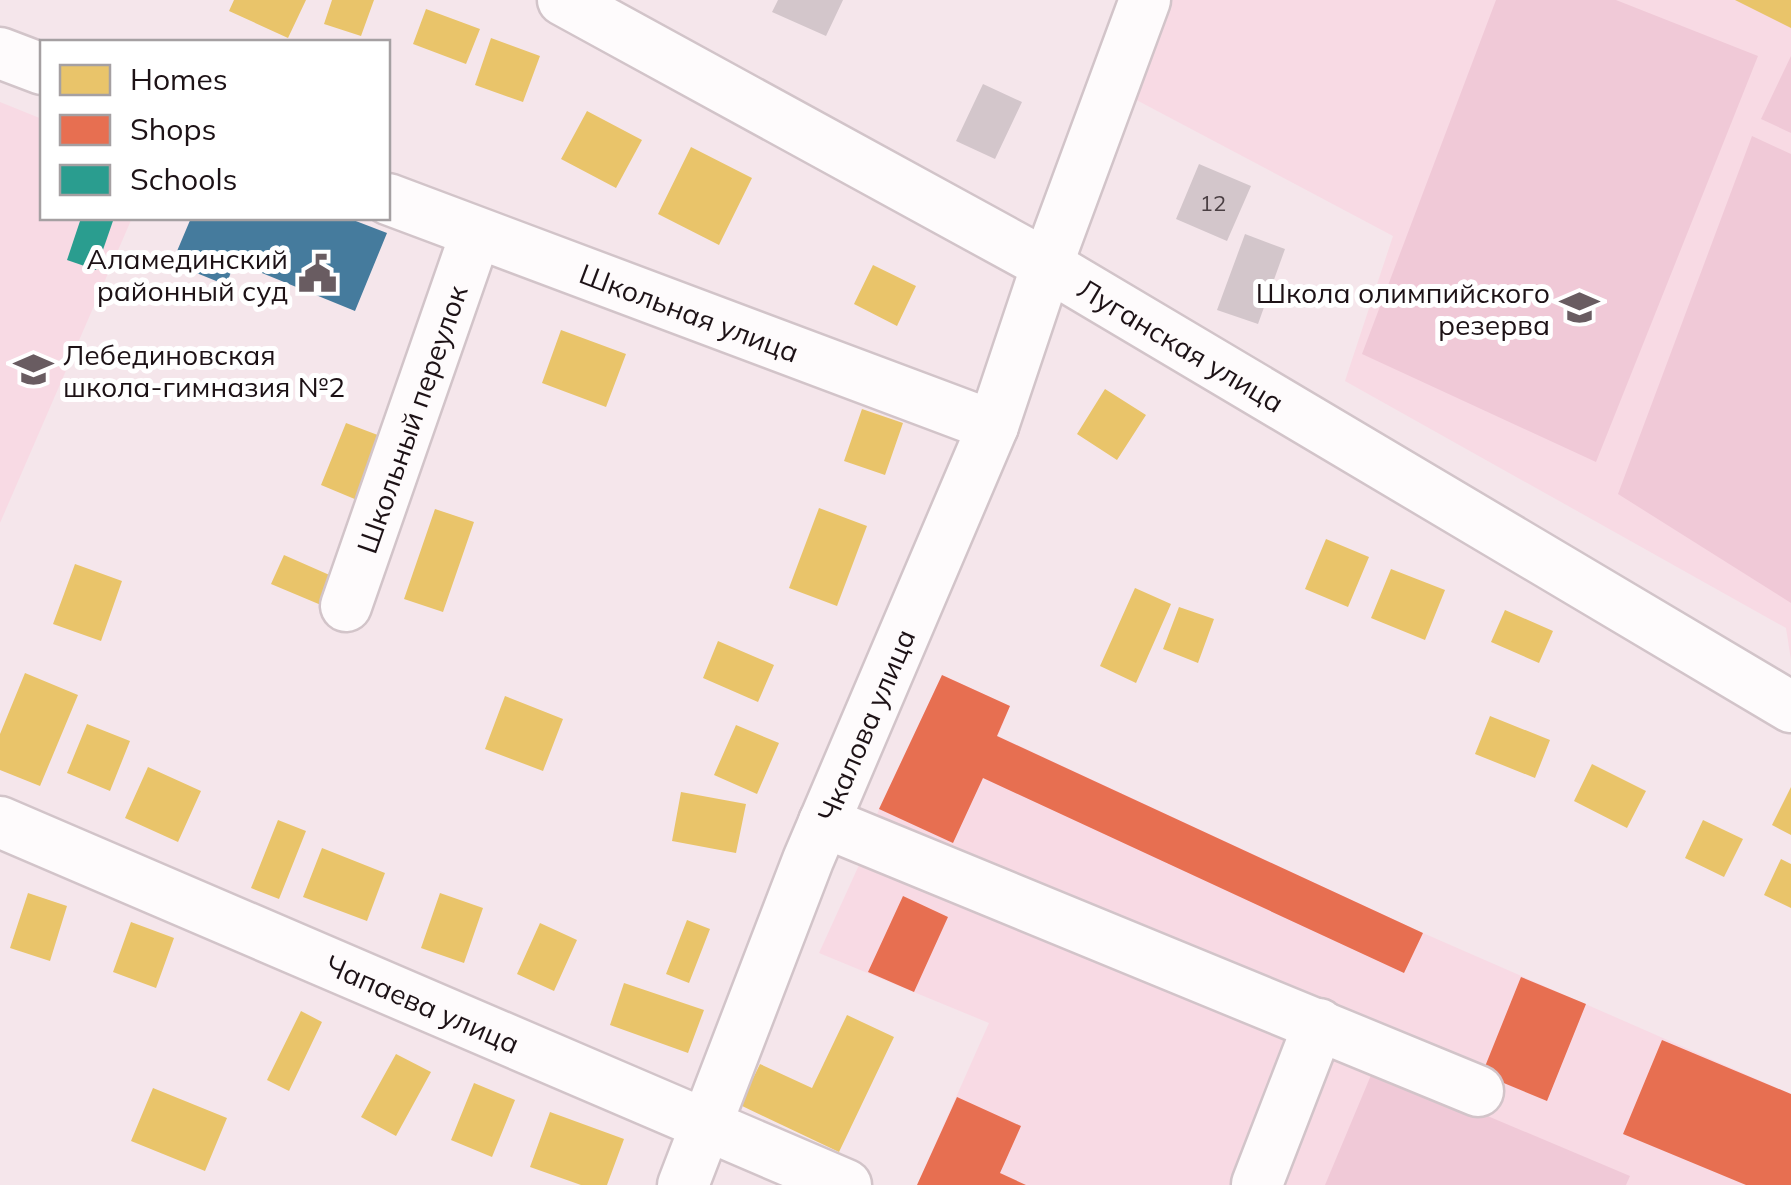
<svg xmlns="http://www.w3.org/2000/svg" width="1791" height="1185" viewBox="0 0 1791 1185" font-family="Mulish,sans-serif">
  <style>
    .built { fill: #f8dae4 }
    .green { fill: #f0c9d7 }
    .homes { fill: #e9c46a }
    .shops { fill: #e76f51 }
    .schools { fill: #2a9d8f }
    .public { fill: #457b9d }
    .building { fill: #d3c6cb }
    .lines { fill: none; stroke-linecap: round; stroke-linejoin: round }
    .minor-casing { stroke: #d2c4c9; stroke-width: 55 }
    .minor { stroke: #fefbfc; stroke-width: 50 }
    .labels { text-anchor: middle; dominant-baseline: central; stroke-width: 10; stroke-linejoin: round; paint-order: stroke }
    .number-label { font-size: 22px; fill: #4a3f43 }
    .poi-label { font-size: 28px; fill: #1d1216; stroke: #fff; text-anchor: end }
    .street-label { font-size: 28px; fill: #1d1216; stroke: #fff }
  </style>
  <rect width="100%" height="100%" fill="#f5e6eb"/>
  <!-- built -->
  <path class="built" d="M1162,0H1791V660L1786,628L1345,381L1393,236L1127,95Z
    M0,102L42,119V218H132L0,523Z
    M942,675L1010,706L998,736L1423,933L1791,1094V1185H917L989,1023L819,953L859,865L879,809Z"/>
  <!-- green -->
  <path class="green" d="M1496,0H1616L1758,56L1596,462L1362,354Z
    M1791,56V133L1761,119Z
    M1752,136L1791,154V603L1618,494Z
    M1374,1068L1630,1176L1626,1185H1325Z"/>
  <!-- homes -->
  <path class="homes" d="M234,0H306L288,38L229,11Z
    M332,0H374L361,36L324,24Z
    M1735,0H1791V28Z
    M426,9L480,29L466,64L413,44Z
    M491,38L540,56L523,102L475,85Z
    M587,111L642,140L616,188L561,159Z
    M691,147L752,178L719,245L658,214Z
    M873,265L916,286L897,326L854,304Z
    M561,330L626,354L606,407L542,383Z
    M1105,389L1146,415L1117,460L1077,434Z
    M862,409L903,423L885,475L844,461Z
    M346,423L383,437L357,500L321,485Z
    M819,508L867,526L837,606L789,588Z
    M435,509L474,522L443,612L404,599Z
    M1326,539L1369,557L1348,607L1305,589Z
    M284,555L334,577L321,605L271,584Z
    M75,564L122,581L101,641L53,624Z
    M1391,569L1445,590L1425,640L1371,618Z
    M1135,588L1171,604L1136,683L1100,666Z
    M1179,607L1214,619L1198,663L1163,649Z
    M1505,610L1553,631L1539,663L1491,642Z
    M718,641L774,665L758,702L703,678Z
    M25,673L78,695L40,786L0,770V734Z
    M505,696L563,719L543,771L485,749Z
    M1490,716L1550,740L1535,778L1475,754Z
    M87,724L130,741L110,791L67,773Z
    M736,725L779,743L757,794L714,775Z
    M1592,764L1646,791L1627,828L1574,801Z
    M148,767L201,791L178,842L125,818Z
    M1791,787V835L1772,825Z
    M681,792L746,804L736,853L672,841Z
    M278,820L306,831L279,899L251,888Z
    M1703,820L1743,839L1724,877L1685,858Z
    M322,848L385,873L367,921L303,897Z
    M1781,859L1791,864V908L1764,895Z
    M28,893L67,906L50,961L10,948Z
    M440,893L483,908L464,963L421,948Z
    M687,920L710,929L689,983L666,974Z
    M131,922L174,938L156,988L113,972Z
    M540,923L577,940L554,991L517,974Z
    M624,983L704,1010L688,1053L610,1025Z
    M301,1011L322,1022L289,1091L267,1080Z
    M847,1015L894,1037L839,1152L740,1105L760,1064L812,1088Z
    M396,1054L431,1072L396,1136L361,1117Z
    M474,1083L515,1100L492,1157L451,1140Z
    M153,1088L227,1118L205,1171L131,1141Z
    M550,1112L624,1139L607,1185H581L530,1167Z"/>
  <!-- shops -->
  <path class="shops" d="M942,675L1010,706L997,736L1423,933L1404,973L983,778L953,843L879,809Z
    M903,896L948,917L914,992L868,972Z
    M1521,977L1586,1004L1547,1101L1482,1074Z
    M1662,1040L1791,1094V1185H1746L1623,1134Z
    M957,1097L1021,1126L1000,1173L1026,1185H917Z"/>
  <!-- schools -->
  <path class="schools" d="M81,218H114L96,270L67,260Z"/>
  <!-- public -->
  <path class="public" d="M191,218H348L387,233L355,311L235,262L226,285L172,263Z"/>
  <!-- building -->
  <path class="building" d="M778,0H843L826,36L772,12Z
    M983,84L1022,102L995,159L956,141Z
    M1199,164L1251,186L1227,241L1176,219Z
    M1245,234L1285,249L1258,324L1217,310Z"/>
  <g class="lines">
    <defs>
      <g id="minor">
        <path id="s1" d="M563,0L1047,265L1791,707"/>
        <path d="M0,53L42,69"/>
        <path id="s2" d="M388,199L993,426"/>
        <path id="s3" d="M346,606L476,233"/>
        <path id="s4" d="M0,822L846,1185"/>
        <path d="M824,822L1478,1091"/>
        <path d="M1257,1184L1319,1024"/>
        <path id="s5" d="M683,1185L808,860L993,426L1047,265L1145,0"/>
      </g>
    </defs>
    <!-- minor casing -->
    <use href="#minor" class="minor-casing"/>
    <!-- minor -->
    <use href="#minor" class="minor"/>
  </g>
  <!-- icons -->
  <defs>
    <symbol id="civic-bare" viewBox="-9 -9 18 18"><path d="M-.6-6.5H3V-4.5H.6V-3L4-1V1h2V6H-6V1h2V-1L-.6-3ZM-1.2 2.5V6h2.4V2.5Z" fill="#695c61" stroke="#fff" stroke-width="2.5" paint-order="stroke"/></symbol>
    <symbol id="university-bare" viewBox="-9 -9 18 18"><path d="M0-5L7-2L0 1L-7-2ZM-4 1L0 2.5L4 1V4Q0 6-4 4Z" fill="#695c61" stroke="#fff" stroke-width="2.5" paint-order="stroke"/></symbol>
    <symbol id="school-bare" viewBox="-9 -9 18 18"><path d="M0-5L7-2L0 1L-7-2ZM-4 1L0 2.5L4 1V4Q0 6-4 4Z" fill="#695c61" stroke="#fff" stroke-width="2.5" paint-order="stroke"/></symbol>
  </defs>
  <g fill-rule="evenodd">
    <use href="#civic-bare" x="290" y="246" width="55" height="55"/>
    <use href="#university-bare" x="1552" y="280" width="55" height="55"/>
    <use href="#school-bare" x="6" y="342" width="55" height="55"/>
  </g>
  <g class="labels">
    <!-- number labels -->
    <g class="number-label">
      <text x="1213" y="203">12</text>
    </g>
    <!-- poi labels -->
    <g class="poi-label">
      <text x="288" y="258">Аламединский<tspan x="288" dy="32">районный суд</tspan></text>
      <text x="1550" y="292">Школа олимпийского<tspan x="1550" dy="32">резерва</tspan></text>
      <text x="63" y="354" text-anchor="start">Лебединовская<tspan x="63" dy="32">школа-гимназия №2</tspan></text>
    </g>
    <!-- street labels -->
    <g class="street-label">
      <text stroke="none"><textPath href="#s2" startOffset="322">Школьная улица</textPath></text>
      <text stroke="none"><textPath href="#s1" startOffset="708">Луганская улица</textPath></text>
      <text stroke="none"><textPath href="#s3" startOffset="198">Школьный переулок</textPath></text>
      <text stroke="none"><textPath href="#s5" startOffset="495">Чкалова улица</textPath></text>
      <text stroke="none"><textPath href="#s4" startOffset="460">Чапаева улица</textPath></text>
    </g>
  </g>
  <!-- legend -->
  <rect x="40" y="40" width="350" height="180" fill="#ffffff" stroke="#a5a0a2" stroke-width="2.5"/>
  <rect x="60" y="65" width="50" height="30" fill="#e9c46a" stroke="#a5a0a2" stroke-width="2.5"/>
  <text x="130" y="90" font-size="30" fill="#1d1216">Homes</text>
  <rect x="60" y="115" width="50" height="30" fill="#e76f51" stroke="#a5a0a2" stroke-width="2.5"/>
  <text x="130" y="140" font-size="30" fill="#1d1216">Shops</text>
  <rect x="60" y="165" width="50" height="30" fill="#2a9d8f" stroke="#a5a0a2" stroke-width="2.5"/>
  <text x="130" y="190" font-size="30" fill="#1d1216">Schools</text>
</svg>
